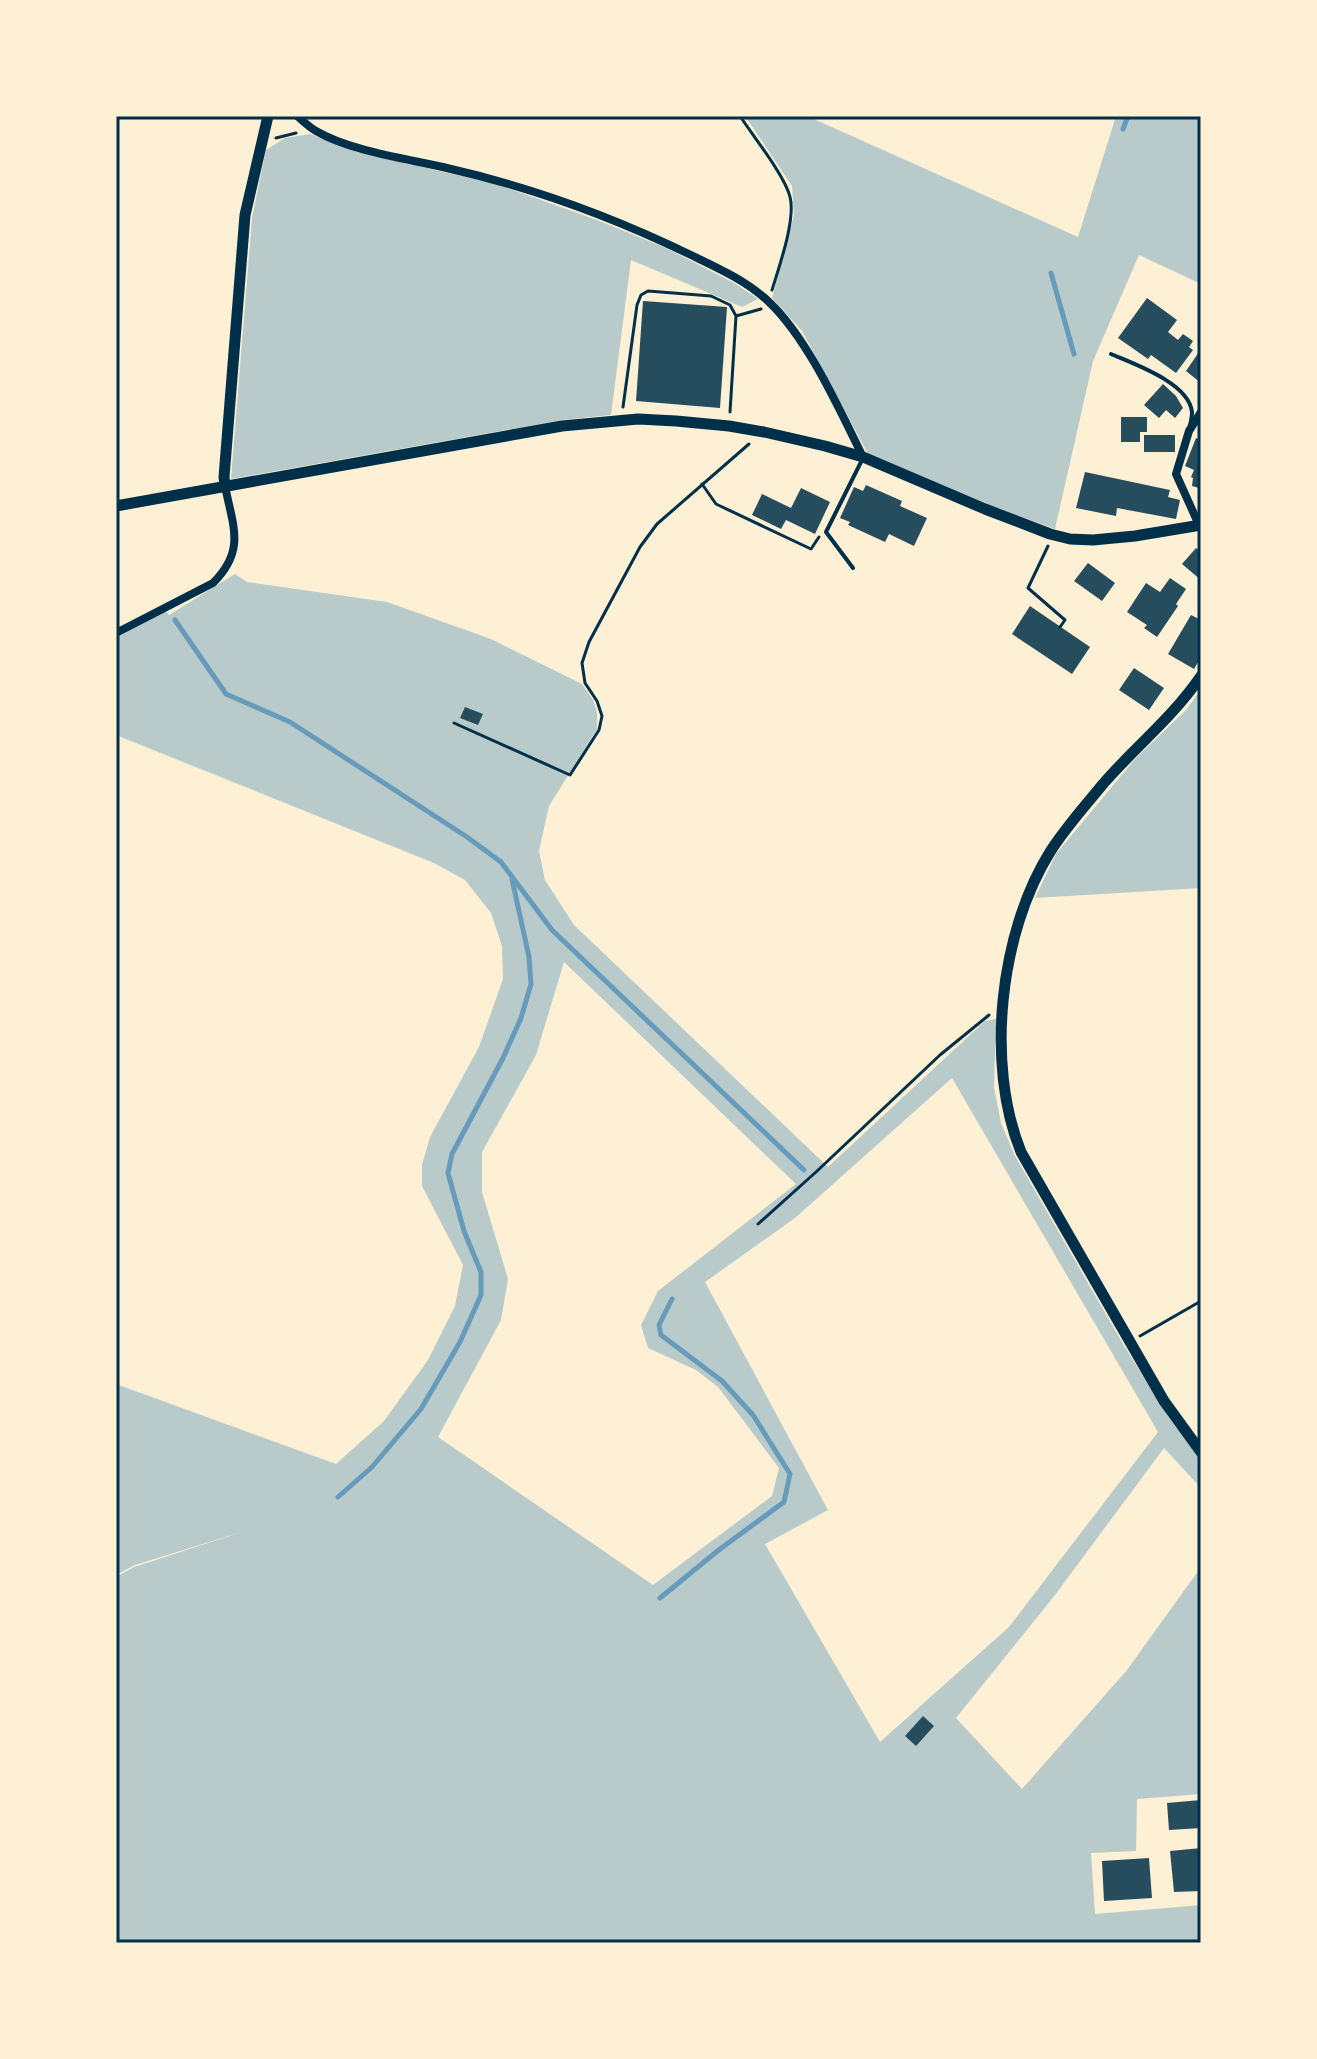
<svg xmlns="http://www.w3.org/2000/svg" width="1317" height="2059" viewBox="0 0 1317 2059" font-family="Spectral,serif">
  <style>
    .green { fill: #b9caca; fill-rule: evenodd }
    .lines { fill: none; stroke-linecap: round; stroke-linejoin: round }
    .stream { stroke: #669bbc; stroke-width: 5 }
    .building { fill: #264d5e }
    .path { stroke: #003049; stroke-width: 3 }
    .service { stroke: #003049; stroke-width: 4 }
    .minor { stroke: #003049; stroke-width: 8 }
    .tertiary { stroke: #003049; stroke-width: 11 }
    .neatline { fill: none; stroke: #003049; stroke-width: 3 }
  </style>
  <rect width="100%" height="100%" fill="#fdf0d5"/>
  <!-- green -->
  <path class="green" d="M745,116H807L1078,237L1116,116H1201V284L1139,255L1093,361L1055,529L1007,512L868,454L802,331L772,298L794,215L792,186Z
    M310,134L357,152L496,184L597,220L666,248L734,283L758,299L742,307L631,260L611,415L562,420L231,479L252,218L266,150L285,138Z
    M235,574L247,582L387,602L491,639L582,684L593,700L597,712V729L549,806L539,851L545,880L574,925L828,1167L985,1021L996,1019L994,1087L1001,1123L1015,1156L1123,1344L1169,1418L1201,1460V1488L1164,1448L1055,1595L956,1718L1022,1789L1127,1670L1201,1567V1794L1137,1799L1136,1851L1091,1853L1095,1914L1201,1905V1943H116V1577L134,1567L248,1530L135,1565L116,1575V1384L336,1464L384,1421L428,1360L455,1306L463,1265L422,1186V1165L430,1137L479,1047L503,979L502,946L491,913L465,880L434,863L116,735V638L166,611L169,615ZM564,962L796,1184L658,1291L641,1325L648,1348L696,1370L718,1387L779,1468L772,1496L653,1585L438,1437L501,1320L508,1279L482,1192V1152L536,1055ZM952,1078L1158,1432L1009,1627L880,1742L765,1544L828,1510L705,1282L795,1218Z
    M1201,689V888L1035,898L1056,854L1135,759L1186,710Z"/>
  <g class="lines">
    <!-- stream -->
    <path class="stream" d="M1123,129L1128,116
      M1051,273L1074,354
      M175,620L226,694L290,722L467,837L501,862L552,930L804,1170
      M338,1497L372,1467L421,1409L460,1342L481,1295V1272L464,1231L448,1173L452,1154L503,1058L521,1018L531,984L529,957L512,879
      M660,1598L720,1549L784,1502L790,1474L753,1415L722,1381L661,1335L659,1325L672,1299"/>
  </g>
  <!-- building -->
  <path class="building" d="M1147,298L1177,320L1168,332L1178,340L1183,334L1193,341L1189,347L1193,350L1176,373L1151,355L1148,359L1118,338Z
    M643,301L727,307L720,408L636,401Z
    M1201,349V383L1186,371Z
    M1163,384L1176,396L1183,408L1175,418L1166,410L1159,418L1144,405Z
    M1121,417H1147V432H1140V442H1121Z
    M1144,435H1175V452H1144Z
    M1196,438L1201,440L1199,488L1192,486L1193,478L1191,477L1194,470L1185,466Z
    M1085,472L1170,490L1168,497L1180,500L1176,519L1117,508L1116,516L1076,508Z
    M866,485L902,501L900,506L927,518L914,546L889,534L885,542L848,525L850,522L840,518L854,487L863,491Z
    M801,488L830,502L815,534L786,520L781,529L752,515L762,494L791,508Z
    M1196,548L1201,552V580L1182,564Z
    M1088,563L1115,583L1102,601L1074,581Z
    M1170,578L1186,589L1176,604L1178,606L1157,637L1144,628L1147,625L1127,612L1146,583L1160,592Z
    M1030,606L1090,647L1072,674L1012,634Z
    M1191,615L1201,620V657L1194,669L1168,654Z
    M1134,668L1164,688L1149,710L1119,690Z
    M465,707L483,714L478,725L460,718Z
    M923,1716L934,1726L916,1746L905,1736Z
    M1201,1800V1828L1169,1830L1167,1803Z
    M1201,1848V1891L1174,1892L1170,1851Z
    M1149,1858L1152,1898L1104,1901L1102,1861Z"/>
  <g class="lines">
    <!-- path -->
    <path class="path" d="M740,116C753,136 785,176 790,197C796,219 779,267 772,290
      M276,138L296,133
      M623,407L637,305L641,295L648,291L711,296L730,305L736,316L761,309
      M730,412L736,316
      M702,484L716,504L811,549L819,537
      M1048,546L1028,588L1065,620L1060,627
      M454,723L570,775L599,730L602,716L597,701L585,683L582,663L589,642L640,547L657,524L749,444
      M758,1224L816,1172L940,1055L989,1015
      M1140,1336L1201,1301"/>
    <!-- service -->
    <path class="service" d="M1111,354C1134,364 1189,383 1192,412C1192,416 1191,421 1190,425
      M853,568L826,532L862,460"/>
    <!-- minor -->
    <path class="minor" d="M297,116C303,121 309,127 316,131C352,152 410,159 451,169C534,188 615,218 691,255C718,268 747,281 769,302C808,339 839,409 863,457
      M1199,525L1176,474L1189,431L1201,412
      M116,633L213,583C246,550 233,527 225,486"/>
    <!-- tertiary -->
    <path class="tertiary" d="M225,486L224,477L245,215L268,116
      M116,506L562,426L638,419L676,421L729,426L764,432L825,446L863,457L985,509L1050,534L1070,539L1093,540L1135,536L1201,525
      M1201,676C1173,717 1135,747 1103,784C1085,806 1065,828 1050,852C1000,932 985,1063 1021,1152L1164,1401L1201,1452"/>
  </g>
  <!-- border -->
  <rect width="1317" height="2059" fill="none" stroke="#fdf0d5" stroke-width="236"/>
  <rect x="118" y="118" width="1081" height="1823" class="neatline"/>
</svg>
